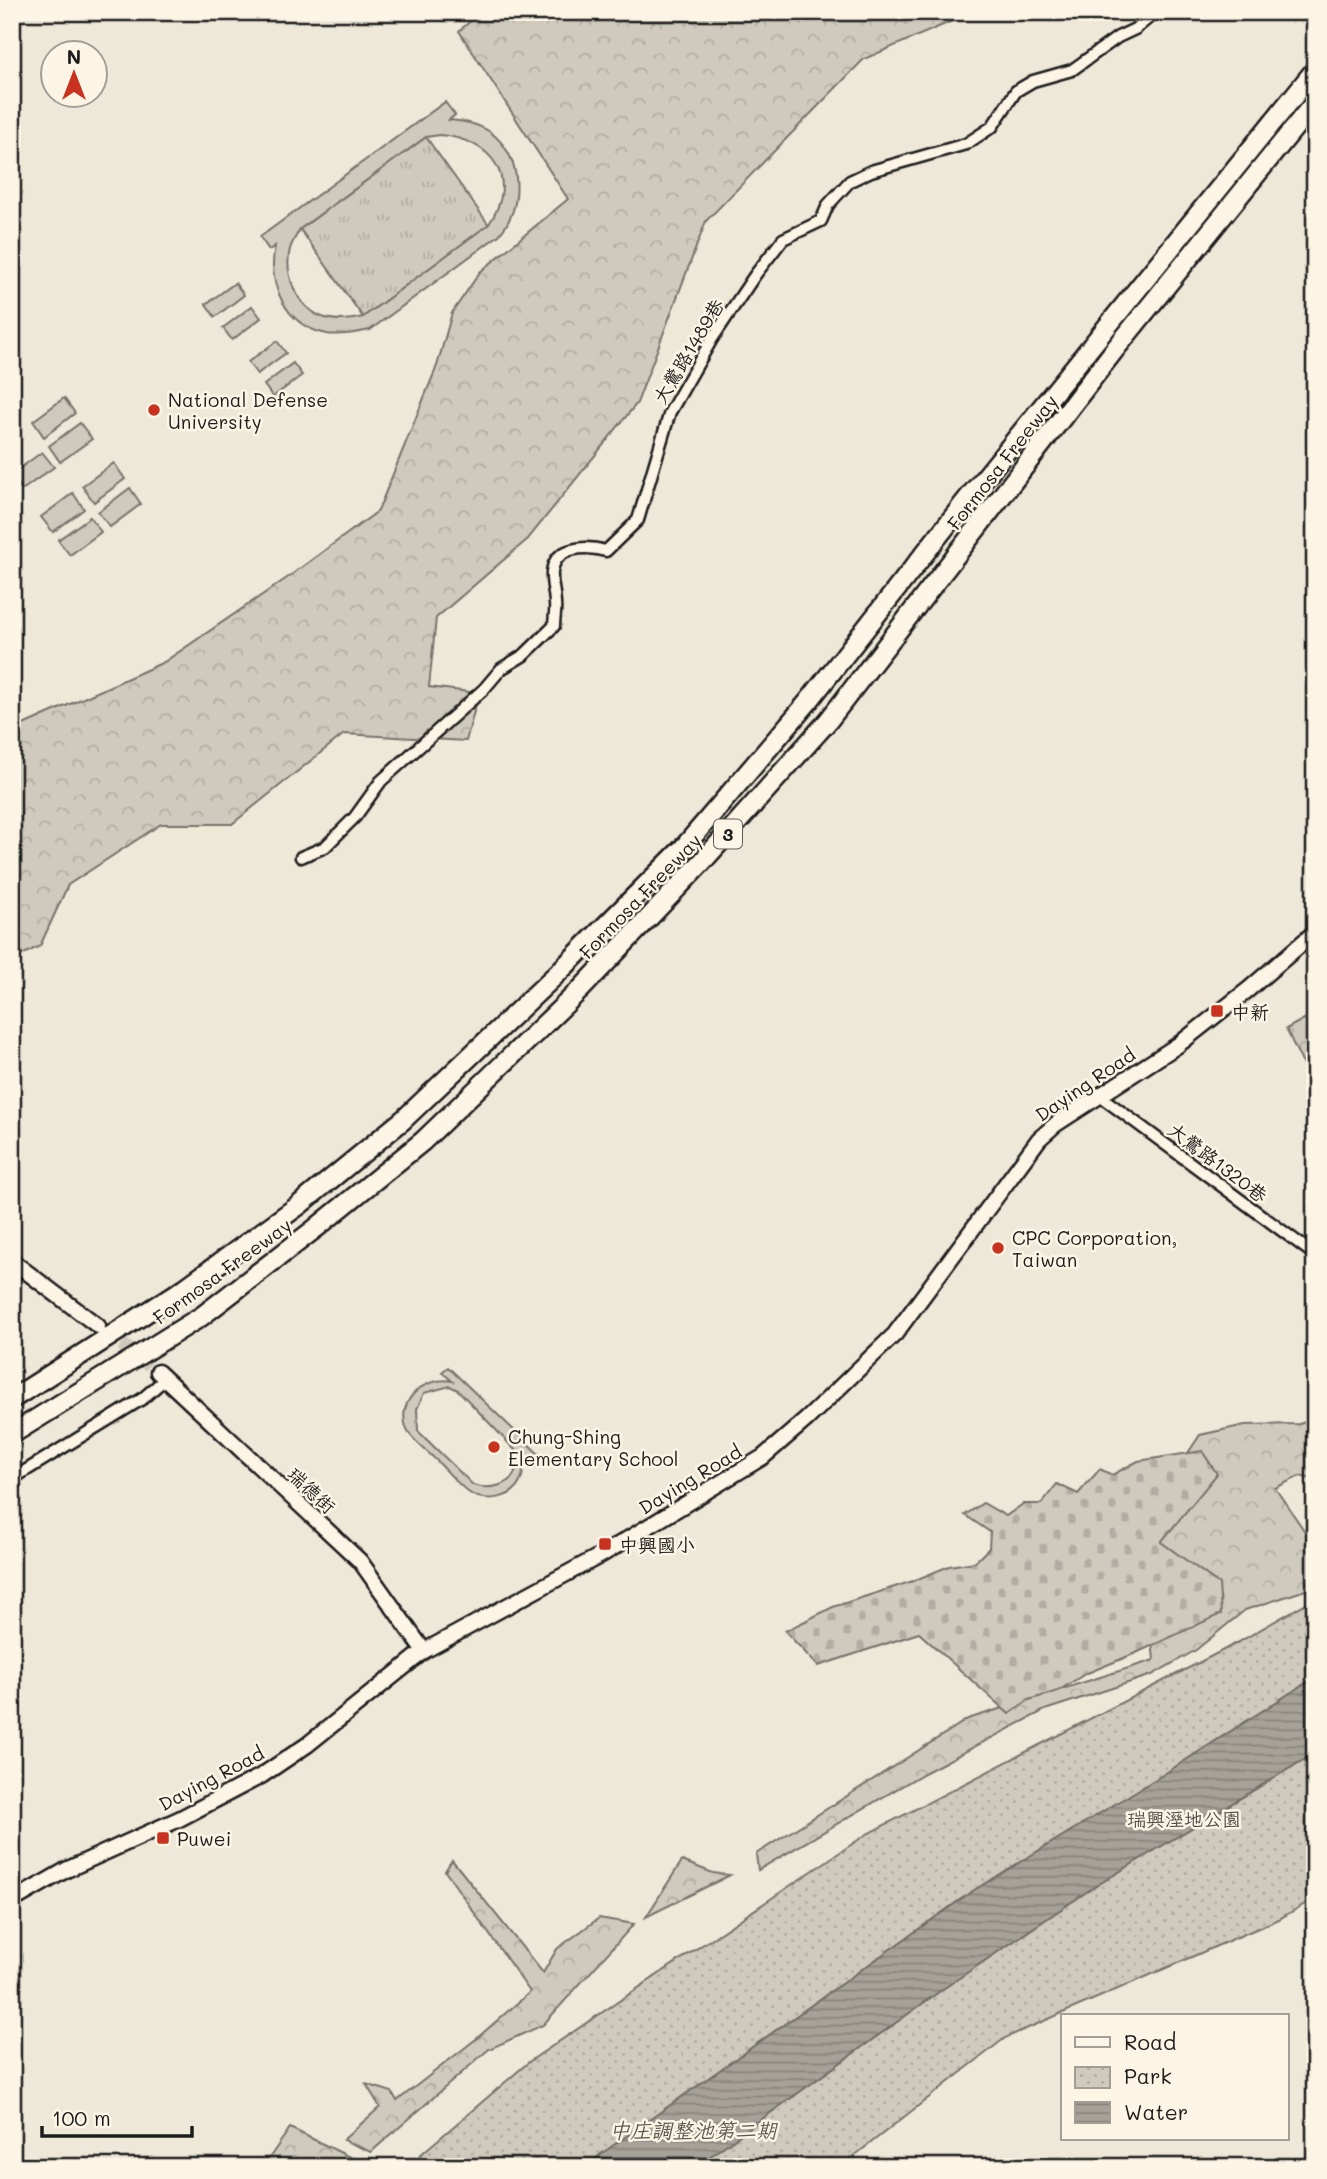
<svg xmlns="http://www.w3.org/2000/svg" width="1327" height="2179" viewBox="0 0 1327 2179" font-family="Mali,'LXGW WenKai TC',sans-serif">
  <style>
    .grass { fill: url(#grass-tufts); stroke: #76736c; stroke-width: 2 }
    .forest { fill: url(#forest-crowns); stroke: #76736c; stroke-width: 2 }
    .cemetery { fill: url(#cemetery-stones); stroke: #76736c; stroke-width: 2 }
    .park { fill: url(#park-dots); stroke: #76736c; stroke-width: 2 }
    .pitch { fill: #cfcabd; stroke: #76736c; stroke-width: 2; fill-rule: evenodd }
    .water { fill: url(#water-rules); stroke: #6f6c67; stroke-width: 2 }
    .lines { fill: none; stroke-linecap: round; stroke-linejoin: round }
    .secondary-tunnel { stroke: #cec9bd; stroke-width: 14; stroke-dasharray: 14 7; stroke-linecap: butt }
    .street-casing { stroke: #1c1c1c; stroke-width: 15 }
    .secondary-casing { stroke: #1c1c1c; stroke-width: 19 }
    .highway-casing { stroke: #1c1c1c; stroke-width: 23 }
    .street { stroke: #fcf5e5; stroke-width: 10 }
    .secondary { stroke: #fcf5e5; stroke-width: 14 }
    .highway { stroke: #fcf5e5; stroke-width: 18 }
    .poi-dot { fill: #c8321e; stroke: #fcf5e5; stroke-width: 2.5 }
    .labels { text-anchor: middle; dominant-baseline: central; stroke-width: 5; stroke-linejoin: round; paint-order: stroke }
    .shield { fill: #fcf5e5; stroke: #5f5d58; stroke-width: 2 }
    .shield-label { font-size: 18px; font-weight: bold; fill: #1c1c1c }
    .street-label { font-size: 19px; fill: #1c1c1c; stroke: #fcf5e5 }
    .poi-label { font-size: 19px; fill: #1c1c1c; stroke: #fcf5e5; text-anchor: start }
    .park-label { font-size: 19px; fill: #52504c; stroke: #fcf5e5 }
    .water-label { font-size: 21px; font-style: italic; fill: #5b5854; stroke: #fcf5e5 }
  </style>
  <defs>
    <pattern id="grass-tufts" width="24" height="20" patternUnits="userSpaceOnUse" patternTransform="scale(1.75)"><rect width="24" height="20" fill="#cfcabd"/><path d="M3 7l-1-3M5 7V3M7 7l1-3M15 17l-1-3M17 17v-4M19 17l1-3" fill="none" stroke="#b1ada2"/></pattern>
    <pattern id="forest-crowns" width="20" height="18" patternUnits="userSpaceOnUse" patternTransform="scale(1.75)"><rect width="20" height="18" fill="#cfcabd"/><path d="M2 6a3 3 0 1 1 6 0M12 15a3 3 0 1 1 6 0" fill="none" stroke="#b1ada2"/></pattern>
    <pattern id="cemetery-stones" width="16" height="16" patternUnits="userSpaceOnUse" patternTransform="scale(1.75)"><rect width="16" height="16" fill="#cfcabd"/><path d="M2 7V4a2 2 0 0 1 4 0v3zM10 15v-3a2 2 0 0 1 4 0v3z" fill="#b1ada2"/></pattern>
    <pattern id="park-dots" width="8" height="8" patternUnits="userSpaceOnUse" patternTransform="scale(1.75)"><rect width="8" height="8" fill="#cfcabd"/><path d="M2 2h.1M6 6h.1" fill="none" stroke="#b1ada2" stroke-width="1.8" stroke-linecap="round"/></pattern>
    <pattern id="water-rules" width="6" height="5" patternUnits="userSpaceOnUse" patternTransform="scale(1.75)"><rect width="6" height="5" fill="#a7a299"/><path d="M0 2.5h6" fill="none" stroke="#87837c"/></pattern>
  </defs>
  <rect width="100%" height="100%" fill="#eee8d9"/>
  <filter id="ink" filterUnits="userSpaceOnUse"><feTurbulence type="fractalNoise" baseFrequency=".0143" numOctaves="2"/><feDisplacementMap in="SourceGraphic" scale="14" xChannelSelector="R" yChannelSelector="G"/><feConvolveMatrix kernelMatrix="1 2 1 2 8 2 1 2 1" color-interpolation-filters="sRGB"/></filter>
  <g filter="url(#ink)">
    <!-- grass -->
    <path class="grass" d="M426,137L489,225L363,317L300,229Z"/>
    <!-- forest -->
    <path class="forest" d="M481,12H973L864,59L706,221L637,403L528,539L436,618L429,687L479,693L466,741L344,734L232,824H161L68,885L40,946L12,960V730L164,662L287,578L378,511L437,366L452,313L480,272L568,199L459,31Z
      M1315,1013V1089L1286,1029Z
      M1315,1419V1480L1300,1476L1275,1488L1315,1546V1587L1245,1610L1196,1650L1152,1675L1045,1710L926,1772L758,1870L756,1854L968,1719L1154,1660L1149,1612L1121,1541L1166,1486L1200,1435L1245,1425L1299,1424Z
      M452,1860L543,1973L557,1949L599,1918L634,1924L543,2025L489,2049L371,2152L343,2140L380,2107L366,2084L392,2092L397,2101L476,2039L530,1992L445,1871Z
      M682,1861L713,1873L730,1875L646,1917Z
      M290,2128L364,2164L360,2167H263Z"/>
    <!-- cemetery -->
    <path class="cemetery" d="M1202,1451L1217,1474L1161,1542L1219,1584L1221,1614L1136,1653L1085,1674L1058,1691L1029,1700L1009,1714L919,1633L818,1666L785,1631L833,1607L913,1581L949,1566L975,1562L989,1548L990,1532L965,1515L983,1503L1006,1516L1023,1504H1041L1057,1484L1078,1494L1100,1469L1112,1475L1138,1461Z"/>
    <!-- park -->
    <path class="park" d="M1315,1598V1898L1279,1919L1005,2038L840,2167H406L530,2061L867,1834L1237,1643Z"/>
    <!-- pitch -->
    <path class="pitch" d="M445,102L455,115L449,120C465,121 483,125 495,136C523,162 523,207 499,235L370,330C356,333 341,336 327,334C285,326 267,284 275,246L269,250L260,237ZM440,135C492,140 520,177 489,224L363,317C350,320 333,322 320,316C296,305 284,274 290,249C292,242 297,235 300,229L426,137Z
      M235,283L244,295L215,317L206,304Z
      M252,306L261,318L232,340L223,328Z
      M277,341L286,353L257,374L248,362Z
      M293,363L302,375L273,397L264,385Z
      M64,398L75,413L44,437L33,421Z
      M80,423L92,439L60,462L49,446Z
      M42,452L54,467L22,490L12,474Z
      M114,463L125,479L94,502L82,486Z
      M130,488L141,504L110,527L98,512Z
      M73,493L84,509L53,532L41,517Z
      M90,517L101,532L70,555L58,540Z
      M448,1367L546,1461L537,1468L525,1456C524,1464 524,1474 520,1482C512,1500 483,1503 468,1492C457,1483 447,1471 437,1461C428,1452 413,1441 407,1430C395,1401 424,1376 452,1381L442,1372ZM450,1386L458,1390L516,1451C516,1456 517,1463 516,1468C513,1487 487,1490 473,1485L418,1431L417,1409L424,1393Z"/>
    <!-- water -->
    <path class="water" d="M1315,1677V1753L1091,1889L943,1989L695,2167H586L601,2154L971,1892L1164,1774Z"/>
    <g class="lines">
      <!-- secondary-tunnel -->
      <path class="secondary-tunnel" d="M105,1331L158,1372"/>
      <defs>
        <path id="street" d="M301,857L325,847L355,817L381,781L484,689L501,669L524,655L554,626C554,619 556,612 555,604C555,594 551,582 552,572C555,545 587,546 606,551L638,520L670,412L712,339L755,275L783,239L821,221L828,205L850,181L871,171L966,144L992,127L1016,91L1033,81L1072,70L1118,37L1135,29L1156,12
          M1100,1096L1315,1255
          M12,1479L142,1399L165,1379"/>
        <path id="secondary" d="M12,1261L98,1326
          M158,1372L360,1561L424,1651
          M12,1901L66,1870L179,1819L261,1776L307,1745L424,1651L603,1554L763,1457L807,1419L895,1334L1039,1139L1056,1124L1178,1045L1249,989L1315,932"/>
        <path id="highway" d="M12,1399L185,1288L298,1206L403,1120L560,971L684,847L808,702L965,502L1315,70
          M12,1434L202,1316L316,1228L423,1141L581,989L702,862L828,721L1116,348L1315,102"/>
      </defs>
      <!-- street casing -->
      <use href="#street" class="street-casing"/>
      <!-- secondary casing -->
      <use href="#secondary" class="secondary-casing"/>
      <!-- highway casing -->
      <use href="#highway" class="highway-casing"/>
      <!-- street -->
      <use href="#street" class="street"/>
      <!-- secondary -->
      <use href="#secondary" class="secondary"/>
      <!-- highway -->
      <use href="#highway" class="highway"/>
    </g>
  </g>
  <!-- markers -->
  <g class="poi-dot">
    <circle cx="154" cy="410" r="7"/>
    <rect x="1210" y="1004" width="14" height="14" rx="3.5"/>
    <circle cx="998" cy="1248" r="7"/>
    <circle cx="494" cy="1447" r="7"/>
    <rect x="598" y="1537" width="14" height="14" rx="3.5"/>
    <rect x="156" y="1831" width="14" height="14" rx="3.5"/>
  </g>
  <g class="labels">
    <!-- shield labels -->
    <rect class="shield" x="714" y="819.5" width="28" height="29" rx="5"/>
    <g class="shield-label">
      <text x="728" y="834">3</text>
    </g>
    <!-- street labels -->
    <g class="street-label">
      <text transform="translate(688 351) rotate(-59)">大鶯路1489巷</text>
      <text transform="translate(1002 462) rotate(-52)">Formosa Freeway</text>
      <text transform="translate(640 896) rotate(-46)">Formosa Freeway</text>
      <text transform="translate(1085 1084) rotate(-34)">Daying Road</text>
      <text transform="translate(1218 1162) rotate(37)">大鶯路1320巷</text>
      <text transform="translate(222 1271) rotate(-36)">Formosa Freeway</text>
      <text transform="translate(690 1479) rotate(-31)">Daying Road</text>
      <text transform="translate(312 1490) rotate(43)">瑞德街</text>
      <text transform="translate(211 1778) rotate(-28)">Daying Road</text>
    </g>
    <!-- poi labels -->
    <g class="poi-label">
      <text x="168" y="399">National Defense<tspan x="168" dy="22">University</tspan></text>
      <text x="1231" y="1011">中新</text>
      <text x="1012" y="1237">CPC Corporation,<tspan x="1012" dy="22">Taiwan</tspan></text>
      <text x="508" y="1436">Chung-Shing<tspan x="508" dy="22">Elementary School</tspan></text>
      <text x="619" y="1544">中興國小</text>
      <text x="177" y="1838">Puwei</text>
    </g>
    <!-- park labels -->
    <g class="park-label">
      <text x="1184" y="1818">瑞興溼地公園</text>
    </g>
    <!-- water labels -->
    <g class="water-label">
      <text x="693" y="2129">中庄調整池第二期</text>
    </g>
  </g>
  <!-- margin -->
  <rect width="1327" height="2179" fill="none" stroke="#fcf5e5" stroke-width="42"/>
  <rect x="21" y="21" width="1285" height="2137" fill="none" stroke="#1c1c1c" stroke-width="2.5" filter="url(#ink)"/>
  <!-- legend -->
  <rect x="1061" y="2014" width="228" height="126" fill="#fcf5e5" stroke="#a29e95" stroke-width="2"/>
  <rect x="1075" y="2037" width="35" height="10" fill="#fcf5e5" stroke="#a29e95" stroke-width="2"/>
  <text x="1124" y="2050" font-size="21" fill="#1c1c1c">Road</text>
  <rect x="1075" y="2067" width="35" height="21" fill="url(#park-dots)" stroke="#a29e95" stroke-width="2"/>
  <text x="1124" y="2084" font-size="21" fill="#1c1c1c">Park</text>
  <rect x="1075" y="2102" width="35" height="21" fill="url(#water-rules)" stroke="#a29e95" stroke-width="2"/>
  <text x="1124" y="2120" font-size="21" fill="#1c1c1c">Water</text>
  <!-- north arrow -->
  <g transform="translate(74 74)"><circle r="33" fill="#fcf5e5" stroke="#a29e95" stroke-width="2"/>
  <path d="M0-5L12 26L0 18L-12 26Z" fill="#c8321e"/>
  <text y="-10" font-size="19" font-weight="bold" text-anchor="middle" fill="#1c1c1c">N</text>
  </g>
  <!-- scale -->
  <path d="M42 2126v10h150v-10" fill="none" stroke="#1c1c1c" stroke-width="3.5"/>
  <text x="52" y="2126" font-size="21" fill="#1c1c1c" stroke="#fcf5e5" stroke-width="5" paint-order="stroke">100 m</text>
</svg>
